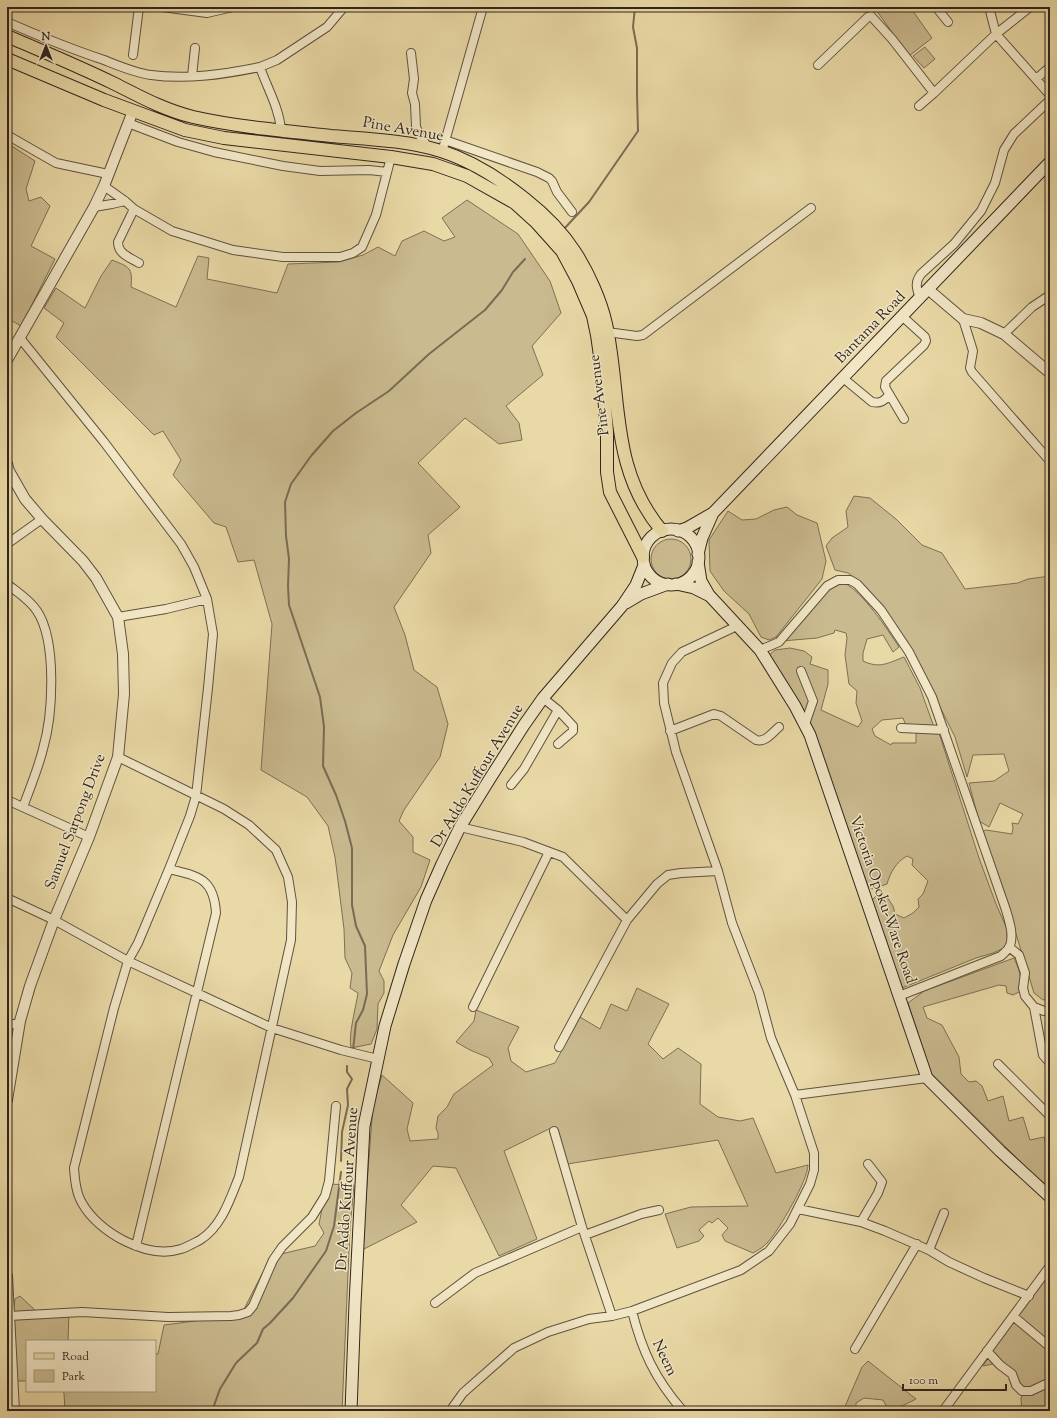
<svg xmlns="http://www.w3.org/2000/svg" width="1057" height="1418" viewBox="0 0 1057 1418" font-family="'Sorts Mill Goudy',serif">
  <style>
    .green { fill: #caba8f; stroke: #7d7056 }
    .lines { fill: none; stroke-linecap: round; stroke-linejoin: round }
    .stream { stroke: #796c54; stroke-width: 2 }
    .minor-casing { stroke: #5e5240; stroke-width: 10 }
    .tertiary-casing { stroke: #5e5240; stroke-width: 12 }
    .secondary-casing { stroke: #30251e; stroke-width: 13 }
    .primary-casing { stroke: #30251e; stroke-width: 14 }
    .minor { stroke: #f1e6c5; stroke-width: 8 }
    .tertiary { stroke: #f1e6c5; stroke-width: 10 }
    .secondary { stroke: #f1e6c5; stroke-width: 11 }
    .primary { stroke: #e9d9a6; stroke-width: 12 }
    .labels { text-anchor: middle; dominant-baseline: central; stroke-width: 3; stroke-linejoin: round; paint-order: stroke }
    .street-label { font-size: 15px; fill: #30251e; stroke: #f1e6c5 }
  </style>
  <rect width="100%" height="100%" fill="#e9d9a6"/>
  <filter id="stains"><feTurbulence type="fractalNoise" baseFrequency=".005" numOctaves="4"/><feColorMatrix values="0 0 0 0 .2 0 0 0 0 .09 0 0 0 0 .02 0 0 0 .5 -.17"/></filter>
  <radialGradient id="worn" r=".72"><stop offset=".6" stop-color="#630" stop-opacity="0"/><stop offset="1" stop-color="#630" stop-opacity=".3"/></radialGradient>
  <!-- green -->
  <path class="green" d="M874,7H910L932,38L909,56Z
    M925,47L935,59L924,68L913,56Z
    M7,143L35,161L26,189L29,201L41,197L50,206L31,246L55,259L21,326L7,318Z
    M467,200L518,234L550,281L561,313L532,346L543,375L506,406L519,423L522,440L499,444L465,418L418,463L460,507L428,535L431,553L394,607L405,635L414,670L437,687L448,724L440,757L404,810L399,821L413,837V852L430,860L421,887L393,935L379,971L384,981V993L378,1004L377,1029L371,1044L351,1048C348,1035 356,1007 358,993L350,988L352,973L345,958L344,929L335,857L328,826L307,797L261,770L272,624L254,560L238,562L226,527L214,523L173,475L181,460L163,431L154,435L56,337L64,323L44,308L56,288L85,308L101,276L112,260C129,267 133,267 131,287L176,307L198,256L209,258L207,279L277,293L288,264L339,262L363,255L378,247L395,256L402,241L424,231L444,241L455,237L442,218Z
    M854,496L870,498L896,519L922,545L942,553L965,589L1018,583L1028,579L1050,576V999L1043,1000L1034,993L997,872H995L982,832L986,830L1012,834L1013,828L1012,823L1018,824L1023,814L1000,803L989,827L979,821L969,783L994,781L1009,771L1004,754L973,755L967,777L955,737L907,641L887,613L856,579L848,573L835,570L826,546L832,538L848,527L846,511Z
    M787,507L797,515L817,523L826,561L822,579L776,637L769,640L761,637L749,614L724,591L710,571L709,540L728,511L742,520L756,519L774,510Z
    M651 559a20 20 0 1 1 40 0a20 20 0 1 1-40 0Z
    M844,583C863,592 887,629 899,647L893,652L883,635L867,639L863,653V661C880,669 888,663 904,657L920,688L934,727L906,726L903,718L882,720L872,729L875,736L891,745L892,743H916V732L939,733L979,858L996,904L1007,929V941L1004,948L993,953L976,958L902,988L870,902L877,895L887,897L893,906L895,914L904,918L913,913L919,907L918,899L923,894L928,881L912,865L913,859L907,856C896,862 890,873 887,884L872,889L868,886L804,715L768,656L775,650L790,648L804,651L812,657L810,664L828,670V684L821,710L858,727L862,721L856,703L857,691L849,684L845,655L847,638L846,633L835,630L834,633L817,638L782,641L829,587L836,584Z
    M1014,958C1019,969 1022,978 1021,991L1013,995L1007,993L1006,986L999,985L923,1007L927,1018L942,1025L959,1057L961,1074L969,1082L976,1081L982,1086L988,1101L1003,1096L1009,1121L1023,1117L1030,1140L1044,1137L1050,1158V1191L931,1073L908,1003L924,991Z
    M637,988L669,1004L648,1044L663,1059L678,1048L701,1064L700,1104L718,1117L740,1121L753,1118L776,1173L808,1165C808,1180 779,1230 768,1242C764,1247 758,1250 753,1253L725,1241L722,1235L728,1228L718,1218L712,1223L709,1221L699,1230L704,1236L699,1241L677,1248L665,1214L691,1207L748,1206L718,1140L561,1165L551,1128L504,1151L537,1239L499,1256L456,1168L433,1166L401,1205L417,1222L362,1250L373,1105L382,1075L413,1103L407,1129L410,1141L438,1139V1133L436,1128L438,1116L447,1107L454,1094L493,1065L489,1058L470,1050L456,1042L474,1021L476,1010L519,1027L508,1048L511,1061L526,1072L555,1063L580,1017L600,1029L611,1004L627,1011Z
    M327,1184L354,1185L350,1228L342,1411H65L64,1393L62,1391H155V1354H158L164,1325L241,1315L263,1272L281,1254L315,1246L324,1233L319,1224Z
    M1050,1260V1411H1022L1021,1399L1022,1393L1007,1367L993,1364L983,1366L1036,1282L1038,1275Z
    M20,1296L37,1312H69L68,1341H27V1381H16L13,1314L15,1299Z
    M868,1361L916,1399L892,1411H889L883,1400L864,1398L856,1403V1411H843L862,1367Z"/>
  <g class="lines">
    <!-- stream -->
    <path class="stream" d="M563,230L589,202L638,131L637,95V48L633,27L635,7
      M353,1050L356,1023L363,1010L367,994L365,946L356,926L352,905V848L345,821L336,795L323,766L324,727L320,697L289,605L288,586L289,559L286,536L285,502L291,484L311,456L333,431L356,413L389,391L429,354L485,310L502,290L513,272L525,259
      M341,1161L342,1132L348,1105L347,1089L352,1079L347,1072V1066
      M212,1411L220,1389L236,1363L257,1343L263,1329L270,1323L293,1298L326,1251L334,1226L341,1172"/>
    <defs>
      <path id="minor" d="M162,7L207,13L233,7
        M936,7L948,22
        M989,7L996,34L1050,95
        M7,22C39,36 71,49 104,60C119,66 135,73 151,75C187,80 225,74 260,67
        M411,53L414,79L412,93L415,104L416,127L421,138L429,148
        M133,55L139,7
        M818,65L868,17L871,16L892,39L934,93
        M192,76L195,48
        M1036,79L1050,67
        M919,106L934,93L996,34L1030,7
        M128,123L178,142L214,152L283,166L320,171L369,170L387,172
        M281,130C279,107 267,88 260,67L277,60L327,27L344,7
        M7,135L56,163L108,174
        M445,140L537,172L549,178L552,181L557,192L572,212
        M444,145L483,7
        M104,186L125,201L134,209L172,231L233,250L283,257H340L353,253L362,247L376,215L391,157
        M94,207L112,204L125,201
        M134,209L118,242C118,254 129,257 139,263
        M920,299C917,289 914,283 921,274L954,244L981,211L995,183L1004,150L1014,134L1050,100
        M903,317L925,337L926,341L924,345L886,381L885,387L904,419
        M963,319L973,351L970,368L972,372L1050,461
        M607,332L637,336L643,335L811,208
        M1004,334L1032,307L1050,295
        M20,338L104,442L181,544L194,567L207,599L213,634L208,688L196,796L190,816L169,869L138,943L128,961L114,1008L74,1168C75,1180 76,1193 82,1203C98,1232 147,1260 181,1249C187,1247 194,1243 200,1240C222,1226 230,1199 239,1177L291,940L292,902L288,877L276,850L249,825L224,809L118,757
        M843,378L872,402C880,404 884,401 889,395
        M7,544L42,519
        M7,584C17,592 30,600 37,611C57,641 53,715 43,749C38,769 30,788 23,807
        M118,617L166,609L207,599
        M760,650L779,642L827,586L838,580H850L857,584L881,610L909,652L932,697L1006,910C1009,921 1014,934 1010,946C1008,950 1004,953 1001,956L899,996
        M801,671L813,701L805,724
        M543,698L558,710L573,726V731L558,744
        M901,728L944,730
        M670,731L714,714L721,716L756,740C765,743 772,733 779,727
        M511,785L524,769L558,710
        M7,800L89,837
        M460,827L523,842L563,857L627,920
        M7,898L54,920L128,961L272,1028L341,1050L378,1059
        M1009,947L1019,955L1025,973L1023,988L1025,996L1034,1007L1044,1011L1050,1010
        M473,1007L549,852
        M1034,1007L1043,1055L1050,1063
        M7,1023L19,1025
        M559,1047L627,920L657,884L668,875L681,873L718,871
        M998,1064L1050,1116
        M795,1095L927,1078
        M554,1131L582,1227L612,1316
        M798,1209L861,1222L885,1231L929,1250L949,1262L984,1278L1029,1296
        M861,1222L878,1193L882,1182L868,1164
        M585,1235L641,1214L659,1210
        M136,1246L216,913C214,879 199,876 169,869
        M929,1250L944,1213
        M435,1303L475,1273L582,1227
        M632,1311C642,1351 655,1379 683,1411
        M9,1316L82,1312L168,1317L231,1316L239,1315L248,1312L253,1306L273,1260L282,1247L312,1217L325,1196L329,1181L336,1106
        M1013,1316L1050,1347
        M855,1349L917,1244
        M987,1351L1000,1365L1012,1374L1016,1385L1022,1391H1031L1050,1382
        M450,1411L463,1393L514,1348L548,1332L589,1319L612,1316L632,1311L741,1270L769,1251L790,1224L810,1184L814,1170V1153L795,1095L771,1038L759,993L732,923L718,871L676,752L664,703L663,683L672,663L682,652L737,626
        M943,1411L1050,1266"/>
      <path id="tertiary" d="M929,290L963,319L981,323L1004,334L1050,373
        M7,360L94,207L104,186L133,111
        M7,464L9,471L25,499L42,519L83,561L96,578L118,617L123,654L124,694L118,757L89,837L54,920L30,986L20,1021L7,1100
        M7,1276L14,1411"/>
      <path id="secondary" d="M643 557a28 28 0 1 1 56 0a28 28 0 1 1-56 0Z
        M678,531L687,528L713,513L1050,162
        M698,554L702,538L713,513
        M698,562L701,581L709,595L760,650L795,706L810,735L927,1078L1000,1151L1050,1197
        M676,584L694,588L708,595
        M626,603L641,594L668,584
        M351,1411L355,1304L364,1126L385,1026L404,964L426,900L442,864L460,827L489,780L524,725L543,698L622,606L636,585L644,565"/>
      <path id="primary" d="M7,36C42,51 78,66 113,83C139,96 164,110 193,117C238,127 285,131 331,136C367,139 405,140 441,151C472,161 499,178 525,199C544,214 562,232 575,252C588,272 601,301 606,324C622,397 609,468 662,531
        M7,59L104,100L185,130L224,138L391,157L433,164L467,176L515,203L536,222L562,251L578,281L593,316L597,335L602,370L607,432V472L610,492L643,557"/>
    </defs>
    <!-- minor casing -->
    <use href="#minor" class="minor-casing"/>
    <!-- tertiary casing -->
    <use href="#tertiary" class="tertiary-casing"/>
    <!-- secondary casing -->
    <use href="#secondary" class="secondary-casing"/>
    <!-- primary casing -->
    <use href="#primary" class="primary-casing"/>
    <!-- minor -->
    <use href="#minor" class="minor"/>
    <!-- tertiary -->
    <use href="#tertiary" class="tertiary"/>
    <!-- secondary -->
    <use href="#secondary" class="secondary"/>
    <!-- primary -->
    <use href="#primary" class="primary"/>
  </g>
  <g class="labels">
    <!-- street labels -->
    <g class="street-label">
      <text transform="translate(403 130) rotate(10)">Pine Avenue</text>
      <text transform="translate(871 328) rotate(-46)">Bantama Road</text>
      <text transform="translate(600 395) rotate(-97)">Pine Avenue</text>
      <text transform="translate(478 776) rotate(-59)">Dr Addo Kuffour Avenue</text>
      <text transform="translate(76 822) rotate(-69)">Samuel Sarpong Drive</text>
      <text transform="translate(882 900) rotate(71)">Victoria Opoku-Ware Road</text>
      <text transform="translate(348 1189) rotate(-86)">Dr Addo Kuffour Avenue</text>
      <text transform="translate(664 1358) rotate(64)">Neem</text>
    </g>
  </g>
  <!-- margin -->
  <rect width="1057" height="1418" fill="none" stroke="#e9d9a6" stroke-width="24"/>
  <rect x="8" y="8" width="1041" height="1402" fill="none" stroke="#30251e" stroke-width="2"/>
  <rect x="12" y="12" width="1033" height="1394" fill="none" stroke="#30251e"/>
  <!-- legend -->
  <rect x="26" y="1340" width="130" height="52" fill="#f1e6c5" stroke="#a49982"/>
  <rect x="34" y="1353" width="20" height="6" fill="#e9d9a6" stroke="#a49982"/>
  <text x="62" y="1360" font-size="12" fill="#30251e">Road</text>
  <rect x="34" y="1370" width="20" height="12" fill="#caba8f" stroke="#a49982"/>
  <text x="62" y="1380" font-size="12" fill="#30251e">Park</text>
  <!-- north arrow -->
  <g transform="translate(46 46)" stroke="#f1e6c5" stroke-width="3" paint-order="stroke">
  <path d="M0-3L7 15L0 10L-7 15Z" fill="#30251e"/>
  <text y="-6" font-size="11" font-weight="bold" text-anchor="middle" fill="#30251e">N</text>
  </g>
  <!-- scale -->
  <path d="M903 1384v6h103v-6" fill="none" stroke="#30251e" stroke-width="2"/>
  <text x="909" y="1384" font-size="12" fill="#30251e" stroke="#f1e6c5" stroke-width="3" paint-order="stroke">100 m</text>
  <rect width="100%" height="100%" filter="url(#stains)"/>
  <rect width="100%" height="100%" fill="url(#worn)"/>
</svg>
